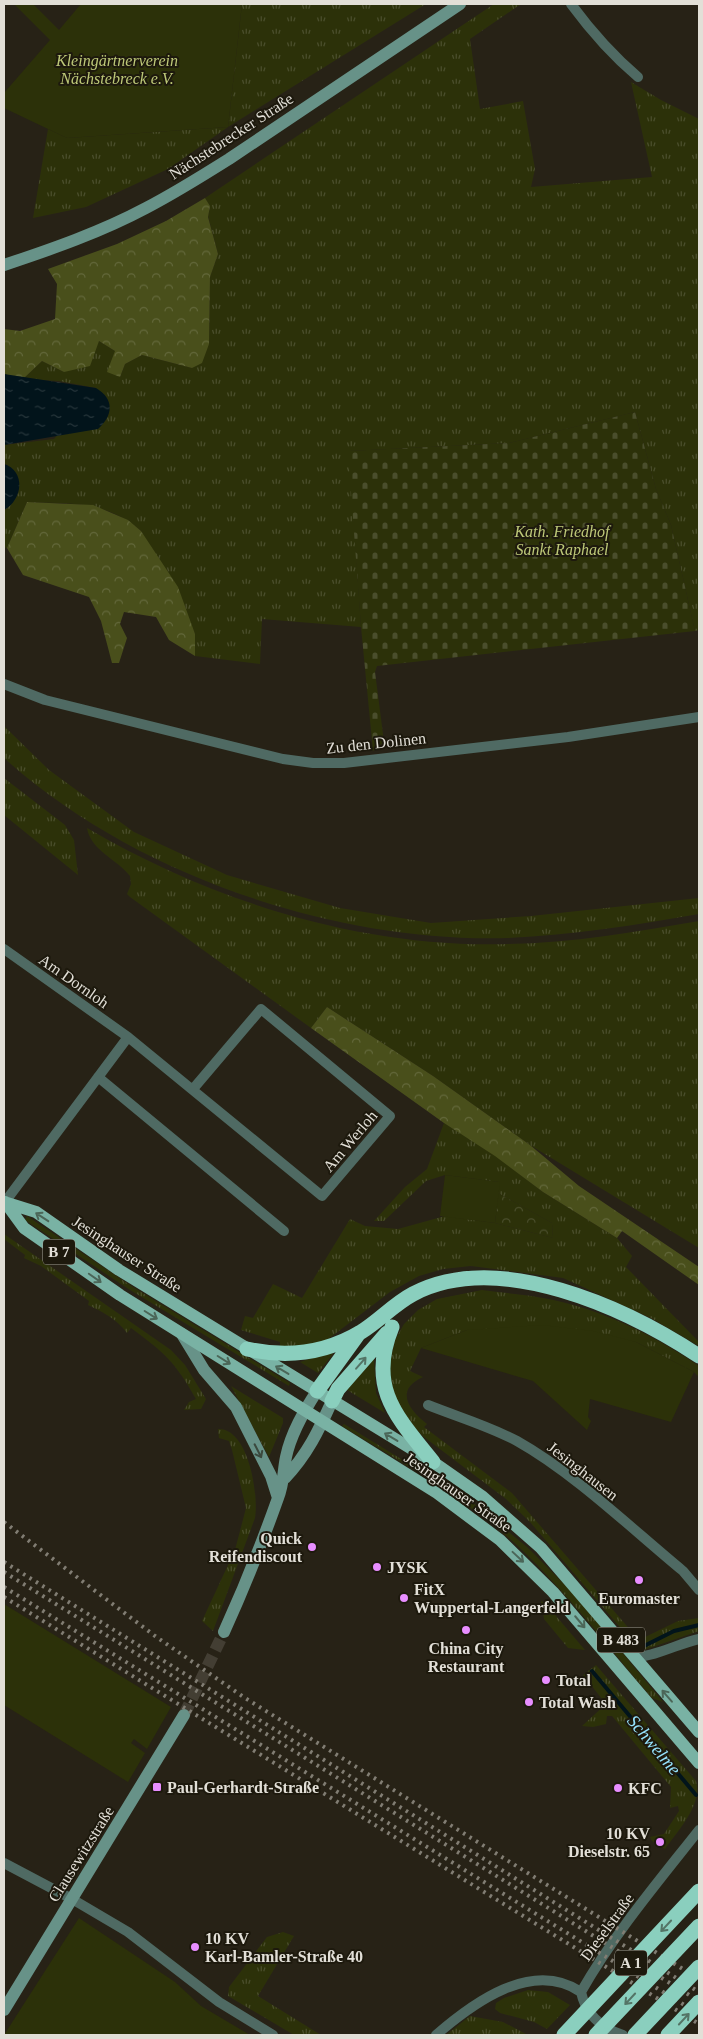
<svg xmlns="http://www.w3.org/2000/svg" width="703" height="2039" viewBox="0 0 703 2039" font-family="Georgia,serif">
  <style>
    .grass { fill: url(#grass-tufts) }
    .forest { fill: url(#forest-crowns) }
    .cemetery { fill: url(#cemetery-stones) }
    .park { fill: url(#park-crowns) }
    .garden { fill: #2c3109 }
    .water { fill: url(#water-ripples) }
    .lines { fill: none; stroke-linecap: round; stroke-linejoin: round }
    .stream { stroke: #02141b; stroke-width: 4 }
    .secondary-tunnel { stroke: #433e33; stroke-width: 12; stroke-dasharray: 12 6; stroke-linecap: butt }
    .street { stroke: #4f6a63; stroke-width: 10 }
    .secondary { stroke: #679288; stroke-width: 12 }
    .primary { stroke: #79b2a4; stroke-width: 12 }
    .highway { stroke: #8acfbe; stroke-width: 15 }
    .rail { stroke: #817d73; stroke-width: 4; stroke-dasharray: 2.5 5; stroke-linecap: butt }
    .highway-bridge { stroke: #8acfbe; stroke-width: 15 }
    .oneway { stroke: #4b6658 }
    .oneway2 { stroke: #547466 }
    .oneway3 { stroke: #3b493e }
    .poi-dot { fill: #e88eff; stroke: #1d190d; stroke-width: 2 }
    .labels { text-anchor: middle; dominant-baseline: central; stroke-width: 4; stroke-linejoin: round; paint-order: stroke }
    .shield { fill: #1d190d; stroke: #a7a49a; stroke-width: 1 }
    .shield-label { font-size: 15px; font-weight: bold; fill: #e2dfd7 }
    .park-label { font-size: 16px; font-style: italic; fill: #bdc878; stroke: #1d190d }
    .street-label { font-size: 16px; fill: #e2dfd7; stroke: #1d190d }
    .poi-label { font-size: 16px; font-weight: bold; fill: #e2dfd7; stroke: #1d190d; text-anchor: start }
    .water-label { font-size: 18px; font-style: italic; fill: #95e1fb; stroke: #1d190d }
  </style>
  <defs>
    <pattern id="grass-tufts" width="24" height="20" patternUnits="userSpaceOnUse" patternTransform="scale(1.25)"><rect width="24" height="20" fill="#2c3109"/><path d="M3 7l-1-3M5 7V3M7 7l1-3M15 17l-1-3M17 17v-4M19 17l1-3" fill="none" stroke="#4a4e2c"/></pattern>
    <pattern id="forest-crowns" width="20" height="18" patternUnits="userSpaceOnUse" patternTransform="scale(1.25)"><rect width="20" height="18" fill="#494f1b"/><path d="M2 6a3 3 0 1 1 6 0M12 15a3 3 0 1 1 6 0" fill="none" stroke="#63683b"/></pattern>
    <pattern id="cemetery-stones" width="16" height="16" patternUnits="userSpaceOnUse" patternTransform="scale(1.25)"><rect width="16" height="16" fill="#2c3109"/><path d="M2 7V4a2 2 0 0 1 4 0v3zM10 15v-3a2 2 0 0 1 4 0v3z" fill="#4a4e2c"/></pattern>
    <pattern id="park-crowns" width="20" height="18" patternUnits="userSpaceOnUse" patternTransform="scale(1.25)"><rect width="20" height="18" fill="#2c3109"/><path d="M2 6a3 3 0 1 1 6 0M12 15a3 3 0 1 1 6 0" fill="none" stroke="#4a4e2c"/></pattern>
    <pattern id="water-ripples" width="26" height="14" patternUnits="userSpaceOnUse" patternTransform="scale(1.25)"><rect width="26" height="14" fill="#02141b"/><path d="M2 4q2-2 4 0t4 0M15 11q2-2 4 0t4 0" fill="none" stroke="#27363b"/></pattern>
  </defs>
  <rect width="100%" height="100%" fill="#272216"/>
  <!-- grass -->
  <path class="grass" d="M242,4H426L228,127L168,169L86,207L33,218L48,129L67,138L228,127Z
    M494,4H521L470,39L480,109L523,101L535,169L531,187L652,177L631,82L661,100L699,119V630L695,631L671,525L656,489L635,412L509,443L349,451L361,627L262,619L260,664L195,656V634L141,531C105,500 72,504 27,502L7,548L4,547V510L7,508L8,465L4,464V445L54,439L96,388L59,381L23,379L42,361L64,372L99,341L115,351L120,377L125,364L142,355L192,368L209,344L210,277L218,254L208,216L210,206L205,198Z
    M4,726L49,770L134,832L227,875L340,908L431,923L531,916L699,898V914C636,925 573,935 508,938C334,943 134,875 4,758Z
    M4,778L65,825L74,840L78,875L4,815Z
    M87,828C214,902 360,948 508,944C572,943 636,932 699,921V1248L530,1145L433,1076L327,1007L311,1028L130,897L127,894L131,884L130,876C117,859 91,851 87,828Z
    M444,1123L495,1155L543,1192L617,1238L632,1256L626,1267L699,1342V1346L651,1318L563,1278L471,1266L443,1269L419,1276L390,1292L327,1340L308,1345L280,1347V1342L241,1330L245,1316L253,1318L273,1284L302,1298L350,1219L365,1226L398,1229L445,1216L495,1223L553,1238L552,1223L498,1193L499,1182L445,1175L426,1181L384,1221H374L405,1187L427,1169Z
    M27,1216L133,1287L290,1383L289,1386L130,1290L25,1220Z
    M4,1234L171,1350L185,1365L206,1399L201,1409L184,1410L189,1402L196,1399C175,1362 165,1353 131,1328L127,1333C116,1319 105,1313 88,1305L89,1301L41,1266L24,1258L25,1255L4,1239Z
    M482,1290C502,1293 523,1294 543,1298C599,1308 652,1334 699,1366V1377L694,1372L636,1342L467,1330L421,1348L410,1371L423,1377C394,1390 409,1410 427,1424L424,1427L512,1493L639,1640L678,1621L699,1618V1631L644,1650L636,1646L530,1522L506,1499L424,1437L411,1424L394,1398L389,1366L395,1340L404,1324L418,1310L437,1299Z
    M331,1352L333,1354L318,1373L300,1362Z
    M374,1359L376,1393L385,1413L347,1390Z
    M231,1386L283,1418V1423L269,1457Z
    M344,1424L473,1503L527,1547L573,1593L663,1702L652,1698C609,1648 569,1595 521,1549C469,1500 404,1464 342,1426Z
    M218,1429C249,1428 259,1496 255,1518L213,1631L202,1621L235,1550L246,1508L232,1450L229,1441L219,1438Z
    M541,1601L545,1603L585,1650L568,1648L544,1619Z
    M596,1665L696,1781C703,1804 678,1831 665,1849L652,1841L650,1837L664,1834L679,1811L678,1806L670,1808L671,1787L612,1716H607L606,1724L593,1727L582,1726L606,1704L583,1675Z
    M283,1932L294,1936L258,1996L321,2035H294L228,1996L229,1987L267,1937Z
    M528,1990L548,1992L570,2005L547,2029L534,2022L500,2013L495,2009L496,2003L504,1998Z
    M470,2016L503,2022L528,2035H446Z"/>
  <!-- forest -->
  <path class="forest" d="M205,198L210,206L208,217L218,254L210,277L209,344L202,363L192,368L142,355L125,364L120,377L107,372L115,351L99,341L90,366L64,372L42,361L23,379L4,374V329L20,331L55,319L57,284L48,269L117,244L166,221Z
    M27,502L93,505L128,520L141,531L178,587L195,634V656L169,640L156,617L124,612L120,624L127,638L119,663H112L101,621L89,597L23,575L7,548Z
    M327,1007L433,1076L530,1145L579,1186L699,1267V1285L622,1231L617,1238L543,1192L495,1156L444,1123L311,1028Z"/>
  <!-- cemetery -->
  <path class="cemetery" d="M635,412L656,489L671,525L695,631L377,666L375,672L384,742L373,751L361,627L348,451L509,443Z"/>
  <!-- park -->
  <path class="park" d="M498,1193L552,1223L553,1238L495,1223Z"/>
  <!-- garden -->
  <path class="garden" d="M14,4H33L59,30L81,4H242L228,127L67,138L4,108V93L50,40Z
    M445,1175L500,1182L495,1223L440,1216Z
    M542,1325L593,1331L636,1342L694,1372L671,1422L590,1399L588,1417L591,1421L587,1430L533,1381L421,1348L467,1330Z
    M4,1604L171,1707L147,1749L134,1739L131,1743L145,1753L128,1782L4,1705Z
    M79,1918L175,1982L201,2006L250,2035H4Z"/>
  <!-- water -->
  <path class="water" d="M4,374L96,388C115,399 113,416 98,429L4,445Z
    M4,464C26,471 23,500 4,510Z"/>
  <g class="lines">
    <!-- stream -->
    <path class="stream" d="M644,1646L674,1631L699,1625
      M592,1671L696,1795"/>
    <!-- secondary-tunnel -->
    <path class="secondary-tunnel" d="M184,1715L224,1632"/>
    <!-- street -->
    <path class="street" d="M571,4C591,31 612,55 638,77
      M4,684L45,700L283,759L313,763H344L568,737L699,717
      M4,949L128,1037
      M98,1077L284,1231
      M5,1202L128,1037L322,1196L390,1116L261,1009L193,1089
      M428,1405C458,1417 489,1426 517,1441C574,1473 632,1529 683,1571L699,1590
      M635,1657C657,1656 677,1644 699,1639
      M4,1863L72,1899L128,1932L219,2002L273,2035
      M436,2035C473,2003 532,1959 581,1992
      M623,2035C601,2028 586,2015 581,1992C614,1934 658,1882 699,1830"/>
    <!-- secondary -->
    <path class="secondary" d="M4,265C52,249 101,232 146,208C175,193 202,176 229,159L460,4
      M182,1334L204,1370L236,1407L271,1476L278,1498
      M285,1478C307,1455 319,1430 332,1401
      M224,1632C244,1588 262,1543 278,1498C284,1483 283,1471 286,1457C291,1433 304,1411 317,1391
      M4,2010L184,1715"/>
    <!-- primary -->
    <path class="primary" d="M4,1202L36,1212L119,1270L433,1462L483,1497L541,1548L699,1732
      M5,1202L24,1228L120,1295L437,1493L500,1540L553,1592L699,1763"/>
    <!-- highway -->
    <path class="highway" d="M392,1327C367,1388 397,1417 433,1462
      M247,1349C287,1358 326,1353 361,1332C379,1321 394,1304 413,1294C499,1249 626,1308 699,1356
      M317,1391L359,1333
      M332,1401L338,1389L387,1333"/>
    <!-- rail -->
    <path class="rail" d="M4,1522L155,1636L245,1698L699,1979
      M4,1562L699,1992
      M4,1572L699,2001
      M4,1587L699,2014
      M4,1597L699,2024"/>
    <!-- highway-bridge -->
    <path class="highway-bridge" d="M564,2035L699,1891
      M596,2035L699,1926
      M635,2035L699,1967
      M668,2035L699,2002"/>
  </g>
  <!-- one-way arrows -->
  <defs><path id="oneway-shaft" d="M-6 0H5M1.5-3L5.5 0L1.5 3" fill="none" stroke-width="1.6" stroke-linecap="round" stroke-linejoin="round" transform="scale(1.25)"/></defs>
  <g class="oneway">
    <use href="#oneway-shaft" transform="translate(42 1217) rotate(-147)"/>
    <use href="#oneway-shaft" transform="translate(95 1278) rotate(35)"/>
    <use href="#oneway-shaft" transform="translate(151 1315) rotate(32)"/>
    <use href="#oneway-shaft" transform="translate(224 1360) rotate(32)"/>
    <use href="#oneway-shaft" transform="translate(282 1370) rotate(-149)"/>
    <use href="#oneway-shaft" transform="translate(391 1437) rotate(-149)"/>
    <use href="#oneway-shaft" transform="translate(518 1557) rotate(43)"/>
    <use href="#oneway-shaft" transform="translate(580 1622) rotate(50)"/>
    <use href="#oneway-shaft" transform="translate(667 1696) rotate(-131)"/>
  </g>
  <g class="oneway2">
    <use href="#oneway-shaft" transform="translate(361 1363) rotate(-49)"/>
    <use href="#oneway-shaft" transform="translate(666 1926) rotate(133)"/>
    <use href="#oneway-shaft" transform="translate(630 1999) rotate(133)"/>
    <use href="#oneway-shaft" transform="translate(684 2019) rotate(-47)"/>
  </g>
  <use class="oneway3" href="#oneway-shaft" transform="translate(258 1451) rotate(63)"/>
  <!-- markers -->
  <g class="poi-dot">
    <circle cx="312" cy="1547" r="5"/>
    <circle cx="377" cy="1567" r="5"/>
    <circle cx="639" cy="1580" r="5"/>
    <circle cx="404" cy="1598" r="5"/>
    <circle cx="466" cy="1630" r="5"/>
    <circle cx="546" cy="1680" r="5"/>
    <circle cx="529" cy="1702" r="5"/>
    <rect x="152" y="1782" width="10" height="10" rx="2.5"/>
    <circle cx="618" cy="1788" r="5"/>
    <circle cx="660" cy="1842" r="5"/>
    <circle cx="195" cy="1947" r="5"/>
  </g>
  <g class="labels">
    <!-- shield labels -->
    <g class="shield">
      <rect x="43" y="1239.5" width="32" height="25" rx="4"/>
      <rect x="597" y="1627.5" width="48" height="25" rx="4"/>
      <rect x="615" y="1950.5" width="32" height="25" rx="4"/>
    </g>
    <g class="shield-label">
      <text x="59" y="1252">B 7</text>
      <text x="621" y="1640">B 483</text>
      <text x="631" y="1963">A 1</text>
    </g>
    <!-- park labels -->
    <g class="park-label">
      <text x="117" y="60">Kleingärtnerverein<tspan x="117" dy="18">Nächstebreck e.V.</tspan></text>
      <text x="562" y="531">Kath. Friedhof<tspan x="562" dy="18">Sankt Raphael</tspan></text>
    </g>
    <!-- street labels -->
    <g class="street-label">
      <text transform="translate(231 136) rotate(-33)">Nächstebrecker Straße</text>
      <text transform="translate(376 743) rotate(-6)">Zu den Dolinen</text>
      <text transform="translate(74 981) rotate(35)">Am Dornloh</text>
      <text transform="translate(350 1141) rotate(-50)">Am Werloh</text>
      <text transform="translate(127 1254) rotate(33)">Jesinghauser Straße</text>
      <text transform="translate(583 1471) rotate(38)">Jesinghausen</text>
      <text transform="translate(458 1492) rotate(35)">Jesinghauser Straße</text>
      <text transform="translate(81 1854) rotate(-58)">Clausewitzstraße</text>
      <text transform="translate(607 1927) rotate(-54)">Dieselstraße</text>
    </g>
    <!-- poi labels -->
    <g class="poi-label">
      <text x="302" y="1538" text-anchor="end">Quick<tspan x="302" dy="18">Reifendiscout</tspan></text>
      <text x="387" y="1567">JYSK</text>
      <text x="414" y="1589">FitX<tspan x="414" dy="18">Wuppertal-Langerfeld</tspan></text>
      <text x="639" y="1598" text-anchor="middle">Euromaster</text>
      <text x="466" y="1648" text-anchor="middle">China City<tspan x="466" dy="18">Restaurant</tspan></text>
      <text x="556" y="1680">Total</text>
      <text x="539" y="1702">Total Wash</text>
      <text x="167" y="1787">Paul-Gerhardt-Straße</text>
      <text x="628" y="1788">KFC</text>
      <text x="650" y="1833" text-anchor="end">10 KV<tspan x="650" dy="18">Dieselstr. 65</tspan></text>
      <text x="205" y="1938">10 KV<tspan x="205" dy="18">Karl-Bamler-Straße 40</tspan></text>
    </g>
    <!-- water labels -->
    <g class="water-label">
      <text transform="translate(654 1745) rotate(50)">Schwelme</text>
    </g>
  </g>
  <!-- border -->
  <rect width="703" height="2039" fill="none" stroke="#e2dfd7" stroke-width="10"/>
</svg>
